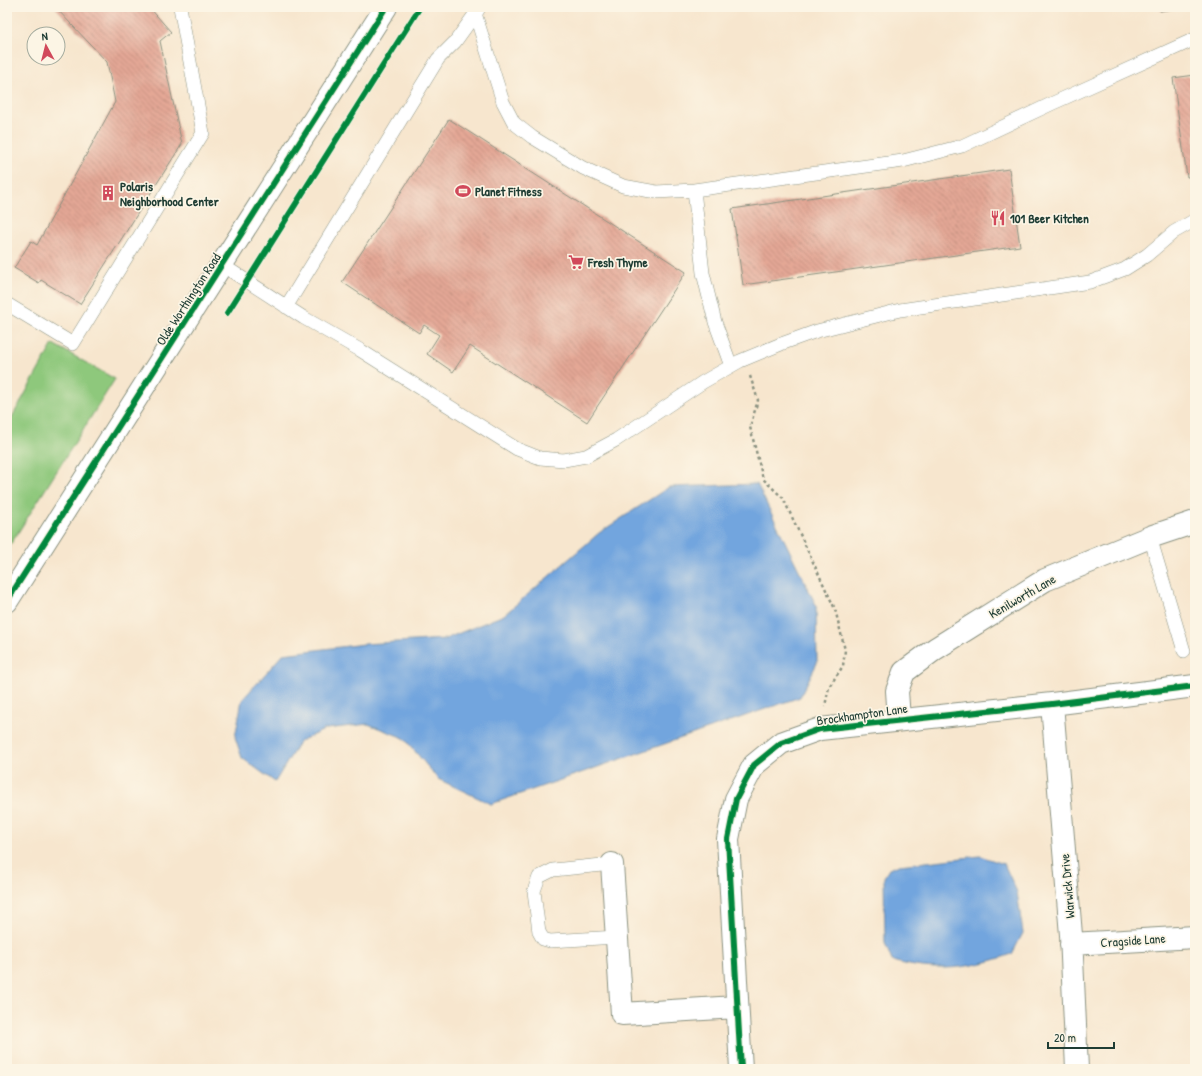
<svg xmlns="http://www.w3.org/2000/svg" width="1202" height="1076" viewBox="0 0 1202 1076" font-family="'Patrick Hand',sans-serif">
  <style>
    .grass { fill: #8ec87c; stroke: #568258 }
    .water { fill: #72a5de; stroke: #487189 }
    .building { fill: url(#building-back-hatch) }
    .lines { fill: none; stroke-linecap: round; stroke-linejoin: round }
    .service-casing { stroke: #8b9281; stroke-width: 14 }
    .minor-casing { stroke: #8b9281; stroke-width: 24 }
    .path { stroke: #8b9281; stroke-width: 2.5; stroke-dasharray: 3 3; stroke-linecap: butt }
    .service { stroke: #fff; stroke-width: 13 }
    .minor { stroke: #fff; stroke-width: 22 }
    .cycleway-casing { stroke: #fcf5e5; stroke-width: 8 }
    .cycleway { stroke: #00873e; stroke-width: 6 }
    .labels { text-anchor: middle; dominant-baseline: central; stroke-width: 3.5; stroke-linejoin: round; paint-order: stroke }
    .poi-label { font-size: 13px; font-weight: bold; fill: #1f3d34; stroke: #fcf5e5; text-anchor: start }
    .street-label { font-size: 13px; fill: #1f3d34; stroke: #fcf5e5 }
  </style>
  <defs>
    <pattern id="building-back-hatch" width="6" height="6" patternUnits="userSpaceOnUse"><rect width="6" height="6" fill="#e4a795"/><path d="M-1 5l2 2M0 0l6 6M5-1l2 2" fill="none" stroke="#b8897a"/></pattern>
  </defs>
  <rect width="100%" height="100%" fill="#fcf5e5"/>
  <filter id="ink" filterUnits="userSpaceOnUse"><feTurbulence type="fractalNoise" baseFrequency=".025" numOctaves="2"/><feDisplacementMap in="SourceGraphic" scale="8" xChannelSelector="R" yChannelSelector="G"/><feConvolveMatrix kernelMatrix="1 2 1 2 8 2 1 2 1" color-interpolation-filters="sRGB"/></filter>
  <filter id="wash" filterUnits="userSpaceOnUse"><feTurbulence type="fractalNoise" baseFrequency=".012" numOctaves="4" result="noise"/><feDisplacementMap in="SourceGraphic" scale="16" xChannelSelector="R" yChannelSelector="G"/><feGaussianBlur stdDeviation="0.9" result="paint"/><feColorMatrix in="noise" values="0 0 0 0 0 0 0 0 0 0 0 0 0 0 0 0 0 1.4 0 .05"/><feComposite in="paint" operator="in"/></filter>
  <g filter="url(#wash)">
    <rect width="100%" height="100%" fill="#f7e6ce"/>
    <!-- grass -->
    <path class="grass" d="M53,344L115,379L7,550V426Z"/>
    <!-- water -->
    <path class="water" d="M757,484L816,605L817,663L800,697L491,804L438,779L404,738L368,724L326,729L300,741L275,782L242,758L235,737L242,700L283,654L364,644L445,639L504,615L599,533L669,487Z
      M980,856L1004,864L1017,892L1023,933L1012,954C970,969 936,973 892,961L885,943L884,877L889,869L899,865Z"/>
    <g id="blocks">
      <!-- building -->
      <path class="building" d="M55,7H149L171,32L160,41L182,144L80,304L41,280L39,283L14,268L31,241L37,245L115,102L107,62Z
        M1160,7H1182V8L1160,11Z
        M1195,75V176L1187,177L1173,78Z
        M449,119L686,272L587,422L470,346L453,372L427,354L439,335L424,325L419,333L342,282Z
        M1009,169L1020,246L743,285L732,209Z"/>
    </g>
  </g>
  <g filter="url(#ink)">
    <use href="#blocks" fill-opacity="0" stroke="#8b9281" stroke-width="1"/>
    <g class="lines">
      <defs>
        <path id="service" d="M473,7L503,102L514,123L532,137L583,168L623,186L656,192L694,190L903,161L962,146L1051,104L1195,39
          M694,190L703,273L715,322L731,366
          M222,265L304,318L360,350L517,449L540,458L564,460L586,456L616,440L703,382L740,361L781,344L817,331L900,310L1090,282L1125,269L1147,255L1174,232L1195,220
          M7,304L73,344L203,133L180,7
          M286,307L438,59L455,42L478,10
          M1150,537L1184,651
          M612,864L553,870L539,877L534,891L539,932L543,939L550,941L617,937"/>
        <path id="minor" d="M7,601L386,7
          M1052,704L1071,935L1077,1069
          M899,719L897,691L904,672L935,649L1045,580L1150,537L1195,522
          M612,864L622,1014L736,1007
          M1071,944L1195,937
          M741,1069L728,839L736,799L754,765L781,743L820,729L1052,704L1195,686"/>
      </defs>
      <!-- service casing -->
      <use href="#service" class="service-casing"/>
      <!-- minor casing -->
      <use href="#minor" class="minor-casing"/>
      <!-- path -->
      <path class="path" d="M750,376L758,400L750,427L763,479L783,498L835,609L845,650L843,666L829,687L825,706"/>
      <!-- service -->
      <use href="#service" class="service"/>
      <!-- minor -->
      <use href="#minor" class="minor"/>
      <defs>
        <path id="cycleway" d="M227,313L420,7
          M7,601L386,7
          M741,1069L728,839L736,799L754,765L781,743L820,729L1052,704L1195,686"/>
      </defs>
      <!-- cycleway casing -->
      <use href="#cycleway" class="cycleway-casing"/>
      <!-- cycleway -->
      <use href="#cycleway" class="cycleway"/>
    </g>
  </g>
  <!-- icons -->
  <defs>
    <symbol id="stadium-bare" viewBox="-9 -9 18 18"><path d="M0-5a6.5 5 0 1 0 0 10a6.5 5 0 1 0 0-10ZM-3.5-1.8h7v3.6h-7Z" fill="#d1495b" stroke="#fcf5e5" stroke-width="2.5" paint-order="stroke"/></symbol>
    <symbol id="building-bare" viewBox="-9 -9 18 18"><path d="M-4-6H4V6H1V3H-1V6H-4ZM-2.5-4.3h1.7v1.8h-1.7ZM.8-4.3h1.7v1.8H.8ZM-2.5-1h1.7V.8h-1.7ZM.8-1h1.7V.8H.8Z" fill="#d1495b" stroke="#fcf5e5" stroke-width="2.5" paint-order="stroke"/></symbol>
    <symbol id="restaurant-bare" viewBox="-9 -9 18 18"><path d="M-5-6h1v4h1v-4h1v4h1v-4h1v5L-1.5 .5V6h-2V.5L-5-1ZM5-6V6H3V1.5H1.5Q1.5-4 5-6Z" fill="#d1495b" stroke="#fcf5e5" stroke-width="2.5" paint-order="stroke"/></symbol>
    <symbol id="supermarket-bare" viewBox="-9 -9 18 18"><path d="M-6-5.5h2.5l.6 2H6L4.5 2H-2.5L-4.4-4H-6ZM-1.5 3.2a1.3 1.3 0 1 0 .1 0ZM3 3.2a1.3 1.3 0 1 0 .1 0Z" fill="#d1495b" stroke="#fcf5e5" stroke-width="2.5" paint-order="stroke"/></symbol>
  </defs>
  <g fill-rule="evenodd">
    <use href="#stadium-bare" x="452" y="180" width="22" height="22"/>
    <use href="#building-bare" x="97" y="182" width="22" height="22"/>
    <use href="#restaurant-bare" x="987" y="207" width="22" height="22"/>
    <use href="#supermarket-bare" x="565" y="251" width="22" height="22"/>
  </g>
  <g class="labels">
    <!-- poi labels -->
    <g class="poi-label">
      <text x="120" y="186">Polaris<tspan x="120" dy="15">Neighborhood Center</tspan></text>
      <text x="475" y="191">Planet Fitness</text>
      <text x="1010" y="218">101 Beer Kitchen</text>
      <text x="588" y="262">Fresh Thyme</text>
    </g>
    <!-- street labels -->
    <g class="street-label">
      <text transform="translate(188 299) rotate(-57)">Olde Worthington Road</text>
      <text transform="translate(1022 596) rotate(-30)">Kenilworth Lane</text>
      <text transform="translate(862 714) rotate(-8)">Brockhampton Lane</text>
      <text transform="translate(1067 886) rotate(-95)">Warwick Drive</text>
      <text transform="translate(1133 940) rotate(-4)">Cragside Lane</text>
    </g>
  </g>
  <!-- margin -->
  <rect width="1202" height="1076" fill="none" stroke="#fcf5e5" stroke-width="24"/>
  <!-- north arrow -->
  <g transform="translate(46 46) rotate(353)"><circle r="19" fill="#fcf5e5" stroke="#a4ab9e"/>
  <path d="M0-3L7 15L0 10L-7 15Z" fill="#d1495b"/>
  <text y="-6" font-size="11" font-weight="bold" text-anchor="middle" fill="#1f3d34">N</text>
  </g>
  <!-- scale -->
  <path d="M1048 1042v6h66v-6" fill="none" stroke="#1f3d34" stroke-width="2"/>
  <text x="1054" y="1042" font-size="12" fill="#1f3d34" stroke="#fcf5e5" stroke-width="3" paint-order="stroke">20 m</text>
</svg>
